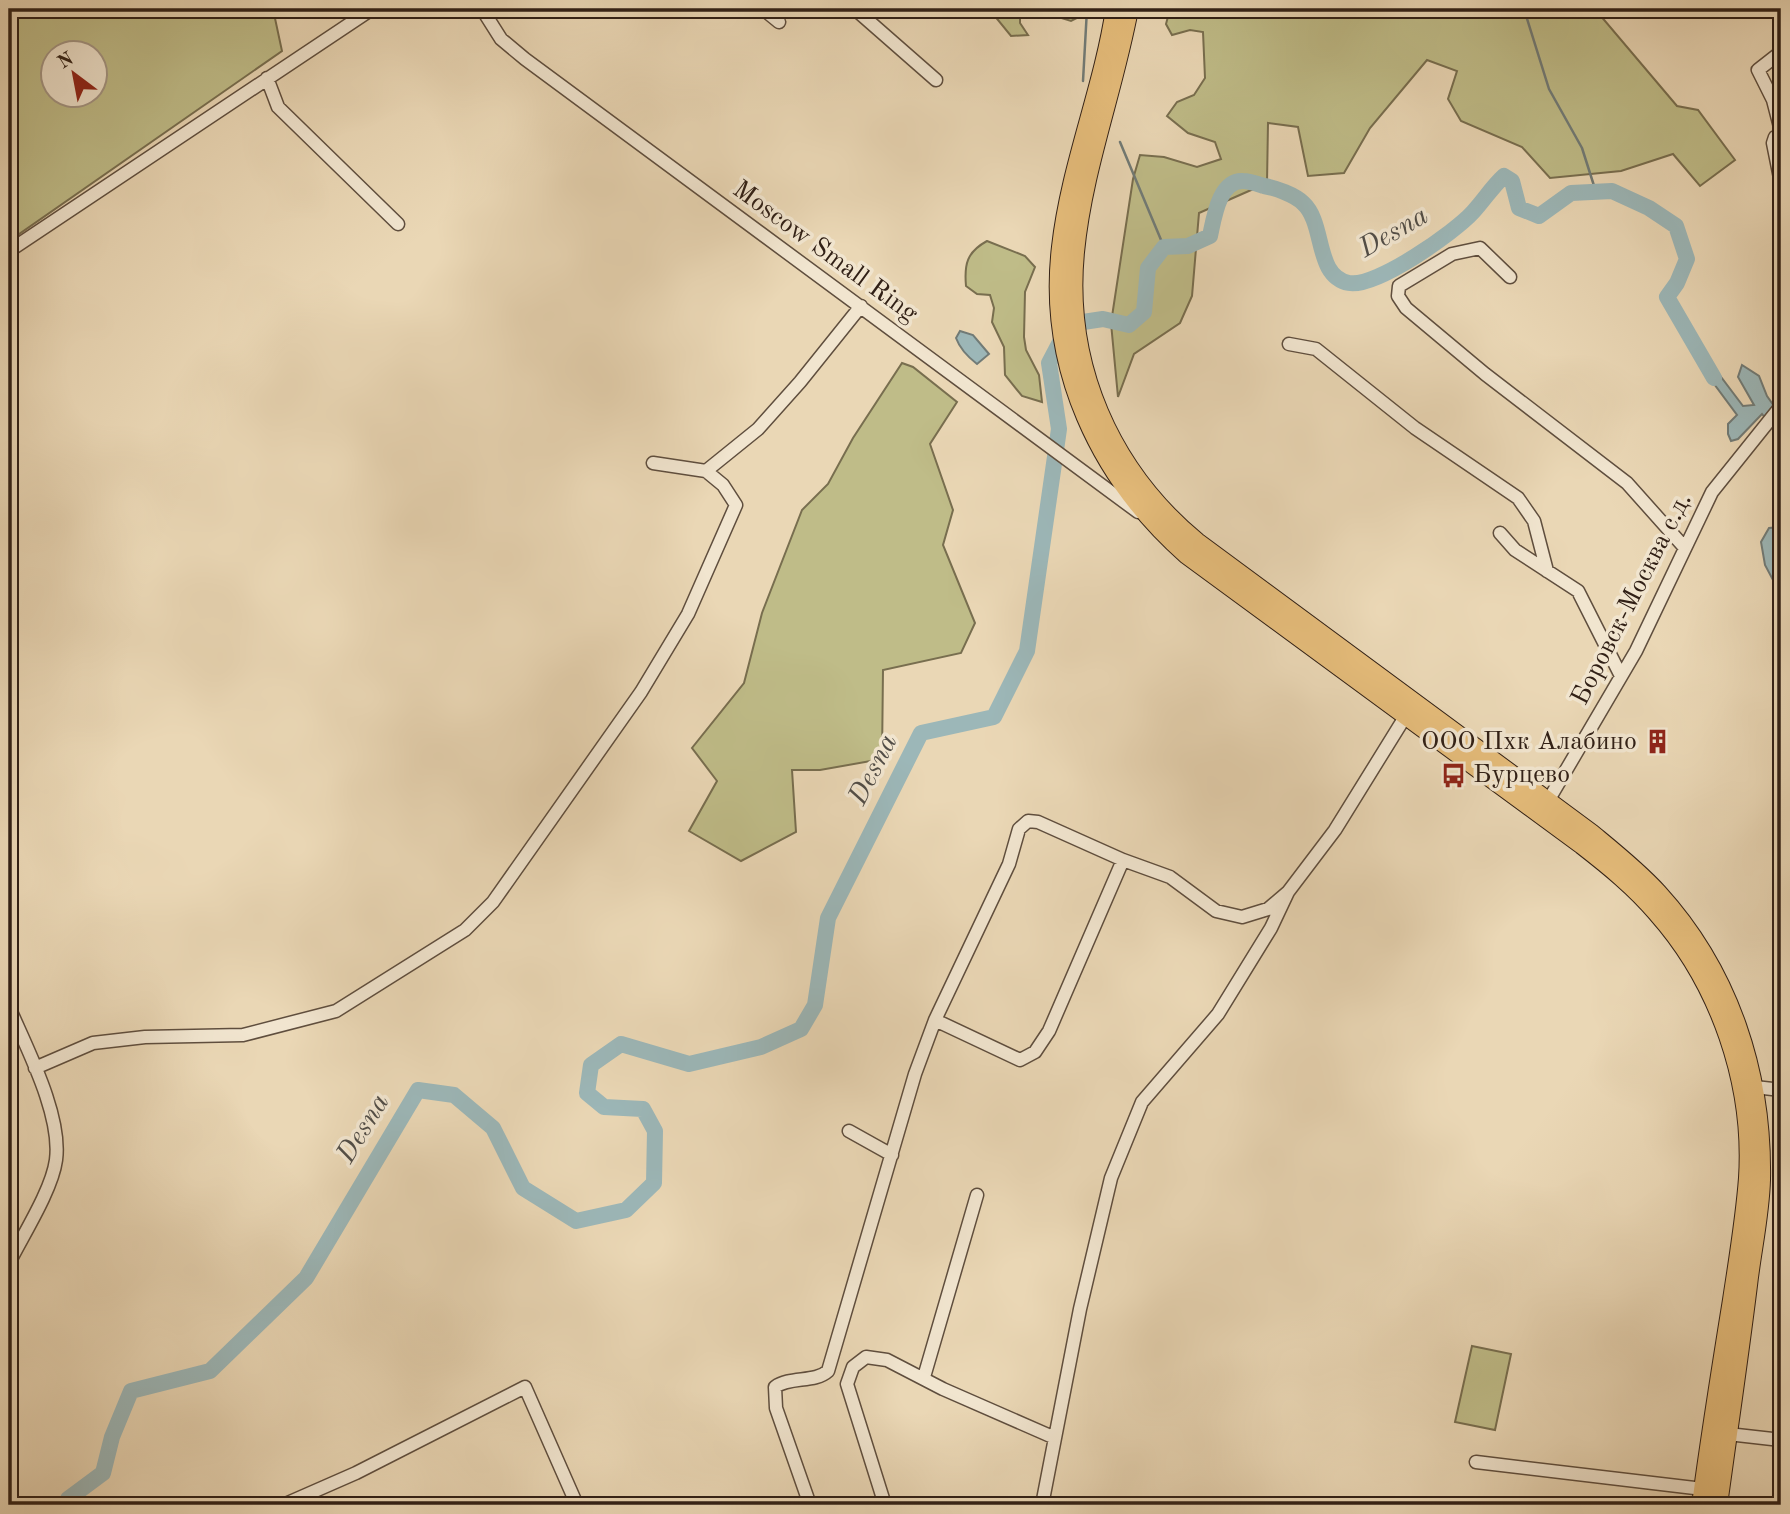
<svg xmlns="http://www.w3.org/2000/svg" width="1790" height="1514" viewBox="0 0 1790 1514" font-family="'Old Standard TT',serif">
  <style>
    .green { fill: #bfbc88; stroke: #786e4f; stroke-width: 2; fill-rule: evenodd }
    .water { fill: #9cb7b8; stroke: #717b77; stroke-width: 2 }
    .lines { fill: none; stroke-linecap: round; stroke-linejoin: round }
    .stream { stroke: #717b77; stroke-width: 2.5 }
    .river { stroke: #9cb7b8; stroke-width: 16 }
    .minor-casing { stroke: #5f4e3e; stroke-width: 15 }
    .highway-casing { stroke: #312016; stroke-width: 20 }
    .minor { stroke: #f1e5cf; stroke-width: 12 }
    .highway { stroke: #e5bc7a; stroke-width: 18 }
    .labels { text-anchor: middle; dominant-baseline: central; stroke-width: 7; stroke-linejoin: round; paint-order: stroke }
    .street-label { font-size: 26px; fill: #312016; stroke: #f1e5cf }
    .poi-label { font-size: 26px; fill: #312016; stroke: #f1e5cf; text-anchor: end }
    .water-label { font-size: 28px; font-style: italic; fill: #514d47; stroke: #f1e5cf }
  </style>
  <rect width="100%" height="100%" fill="#ead7b5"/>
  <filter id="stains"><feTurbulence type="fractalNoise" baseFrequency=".00286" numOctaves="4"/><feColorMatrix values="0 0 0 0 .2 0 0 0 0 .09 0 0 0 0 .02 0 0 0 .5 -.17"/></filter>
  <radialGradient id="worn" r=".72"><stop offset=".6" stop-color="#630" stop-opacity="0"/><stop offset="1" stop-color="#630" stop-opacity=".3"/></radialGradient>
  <!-- green -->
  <path class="green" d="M22,9H273L282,51L9,241V30ZM94,52V94H52V52Z
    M989,9H1020V23L1028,35L1011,36Z
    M1056,9H1090L1085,14L1071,21L1058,17Z
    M1170,9H1591L1600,15L1677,106L1698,110L1735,160L1700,186L1673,154L1621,171L1550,178L1522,147L1461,121L1448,99L1457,71L1427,60L1370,128L1344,173L1308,176L1298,127L1268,123L1267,183L1199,213L1192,296L1180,323L1134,354L1118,397L1111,323L1133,179L1140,155L1164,157L1197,167L1221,159L1215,142L1188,133L1167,116L1177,102L1194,95L1205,78L1203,32L1190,30L1172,35L1166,24Z
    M987,241L1025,256L1035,267L1025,292L1024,337L1026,350L1039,375L1042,402L1022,396L1005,375L1004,347L992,322L994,308L990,295L977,294L966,286C964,264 967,252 987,241Z
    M902,363L913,367L957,402L930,444L953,510L943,545L975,623L961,653L883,670L882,759L820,770H792L796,832L741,861L689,831L717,781L692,748L744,683L762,613L802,510L828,484L853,438Z
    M1472,1346L1511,1354L1495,1430L1455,1422Z"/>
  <!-- water -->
  <path class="water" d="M960,331L973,335L989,354L977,364C968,357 960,349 956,338Z
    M1704,361H1709L1743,406L1754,405L1738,377L1742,365L1759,376L1767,396L1781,416V438L1762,414L1738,439L1731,441L1728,434V424L1737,415L1703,369Z
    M1781,527V595L1765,565L1761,542L1769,528Z"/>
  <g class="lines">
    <!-- stream -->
    <path class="stream" d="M1524,9L1549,89L1582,148L1596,192
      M1083,81L1087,9
      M1120,142L1164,247"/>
    <!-- river -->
    <path class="river" d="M80,1505L68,1499L103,1473L112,1437L131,1391L210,1371L306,1278L418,1090L454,1095L493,1128L523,1188L576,1221L626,1210L654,1183L655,1131L643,1109L604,1107L587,1093L591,1065L621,1044L689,1064L761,1047L801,1029L815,1005L828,918L921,733L994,717L1027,651L1059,429L1049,363L1059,344L1083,322L1103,319L1129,325L1144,312L1148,268L1164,247L1188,246L1210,236C1214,218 1219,180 1243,181C1250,181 1258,184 1264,186C1276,188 1295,195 1303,203C1326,224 1314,276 1349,283C1376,288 1455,232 1473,212C1484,200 1492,187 1504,176L1512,181L1519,208L1539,216L1571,193L1612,191L1649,208L1676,226L1687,259L1677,283L1667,297L1714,378"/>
    <defs>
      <path id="minor" d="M482,9L501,39L525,59L1138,512
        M763,9L779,22
        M855,9L936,80
        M1781,52L1758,70L1773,100L1781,131
        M267,78L278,107L398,224
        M1781,135L1775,137L1773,143L1781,183
        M9,251L372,9
        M1510,277L1480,248L1452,254L1399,286L1398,296L1406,308L1485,374L1627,483L1685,548
        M1289,344L1316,349L1415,428L1518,498L1534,521L1547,571
        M653,463L706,471L758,429L800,382L861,306
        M1500,533L1515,550L1578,591L1621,676
        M1548,801L1636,651L1712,492L1781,406
        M9,1007C27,1049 62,1115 56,1160C52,1190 23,1235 9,1263
        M935,1020L1020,1060L1035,1052L1049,1031L1123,860
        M35,1068L93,1043L145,1037L243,1035L336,1011L465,930L493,902L641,692L688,614L736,505L723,485L706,471
        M1755,1087L1781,1090
        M849,1131L892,1155
        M924,1377L977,1195
        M1728,1434L1781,1440
        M1476,1462L1703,1489
        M283,1505L356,1473L525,1387L577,1505
        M810,1505L776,1408L775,1387C790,1376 815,1383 828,1371L915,1074L935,1020L1009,864L1019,829L1028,821L1038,822L1123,860L1170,877L1216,911L1242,917L1268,909L1288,892
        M885,1505L847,1384L853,1367L866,1357L887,1360L943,1389L1055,1438
        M1042,1505L1080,1309L1111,1178L1142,1102L1218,1014L1271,928L1288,892L1335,830L1405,717"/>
      <path id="highway" d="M1115,9C1103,89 1070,166 1061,247C1047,367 1099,477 1187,555L1582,845C1609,866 1635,887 1657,913C1720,984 1754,1084 1748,1178C1745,1219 1738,1260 1732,1300C1721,1368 1710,1437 1701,1505
        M1129,9C1114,90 1083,169 1075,252C1064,365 1110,470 1197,542L1591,833C1614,852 1638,871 1658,893C1730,972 1763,1074 1761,1180C1760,1215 1752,1250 1748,1285C1739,1358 1728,1432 1718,1505"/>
    </defs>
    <!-- minor casing -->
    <use href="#minor" class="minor-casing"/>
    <!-- highway casing -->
    <use href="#highway" class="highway-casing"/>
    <!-- minor -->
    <use href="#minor" class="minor"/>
    <!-- highway -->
    <use href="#highway" class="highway"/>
  </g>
  <!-- icons -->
  <defs>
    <symbol id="building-bare" viewBox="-9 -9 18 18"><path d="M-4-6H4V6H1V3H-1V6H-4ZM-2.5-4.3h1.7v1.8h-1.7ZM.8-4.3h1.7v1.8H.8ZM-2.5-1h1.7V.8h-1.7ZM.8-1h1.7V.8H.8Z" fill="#8f2418" stroke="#f1e5cf" stroke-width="2.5" paint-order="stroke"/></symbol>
    <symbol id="bus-bare" viewBox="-9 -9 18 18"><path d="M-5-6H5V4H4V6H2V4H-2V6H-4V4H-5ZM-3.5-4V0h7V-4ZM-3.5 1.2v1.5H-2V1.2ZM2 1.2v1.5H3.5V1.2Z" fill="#8f2418" stroke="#f1e5cf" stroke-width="2.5" paint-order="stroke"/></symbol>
  </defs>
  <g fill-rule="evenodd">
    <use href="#building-bare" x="1640" y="724" width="35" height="35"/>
    <use href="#bus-bare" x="1436" y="758" width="35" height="35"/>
  </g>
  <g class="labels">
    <!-- street labels -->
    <g class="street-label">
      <text transform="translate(825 252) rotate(36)">Moscow Small Ring</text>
      <text transform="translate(1632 599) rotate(-63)">Боровск-Москва с.д.</text>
    </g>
    <!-- poi labels -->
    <g class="poi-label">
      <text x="1637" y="742">ООО Пхк Алабино</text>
      <text x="1473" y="775" text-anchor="start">Бурцево</text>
    </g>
    <!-- water labels -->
    <g class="water-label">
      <text transform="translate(1394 233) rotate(-30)">Desna</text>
      <text transform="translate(874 770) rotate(-63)">Desna</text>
      <text transform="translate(364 1129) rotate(-59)">Desna</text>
    </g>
  </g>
  <!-- margin -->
  <rect width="1790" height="1514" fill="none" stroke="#ead7b5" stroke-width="35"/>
  <rect x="10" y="10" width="1769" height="1493" fill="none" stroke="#312016" stroke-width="3.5"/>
  <rect x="18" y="18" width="1755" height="1479" fill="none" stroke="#312016" stroke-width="2"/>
  <!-- north arrow -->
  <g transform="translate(74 74) rotate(328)"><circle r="33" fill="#f1e5cf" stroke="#a49685" stroke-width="2"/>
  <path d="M0-5L12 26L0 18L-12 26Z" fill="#8f2418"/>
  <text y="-10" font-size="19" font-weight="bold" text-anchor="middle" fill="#312016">N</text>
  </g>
  <rect width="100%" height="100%" filter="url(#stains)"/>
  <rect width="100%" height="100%" fill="url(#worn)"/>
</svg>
